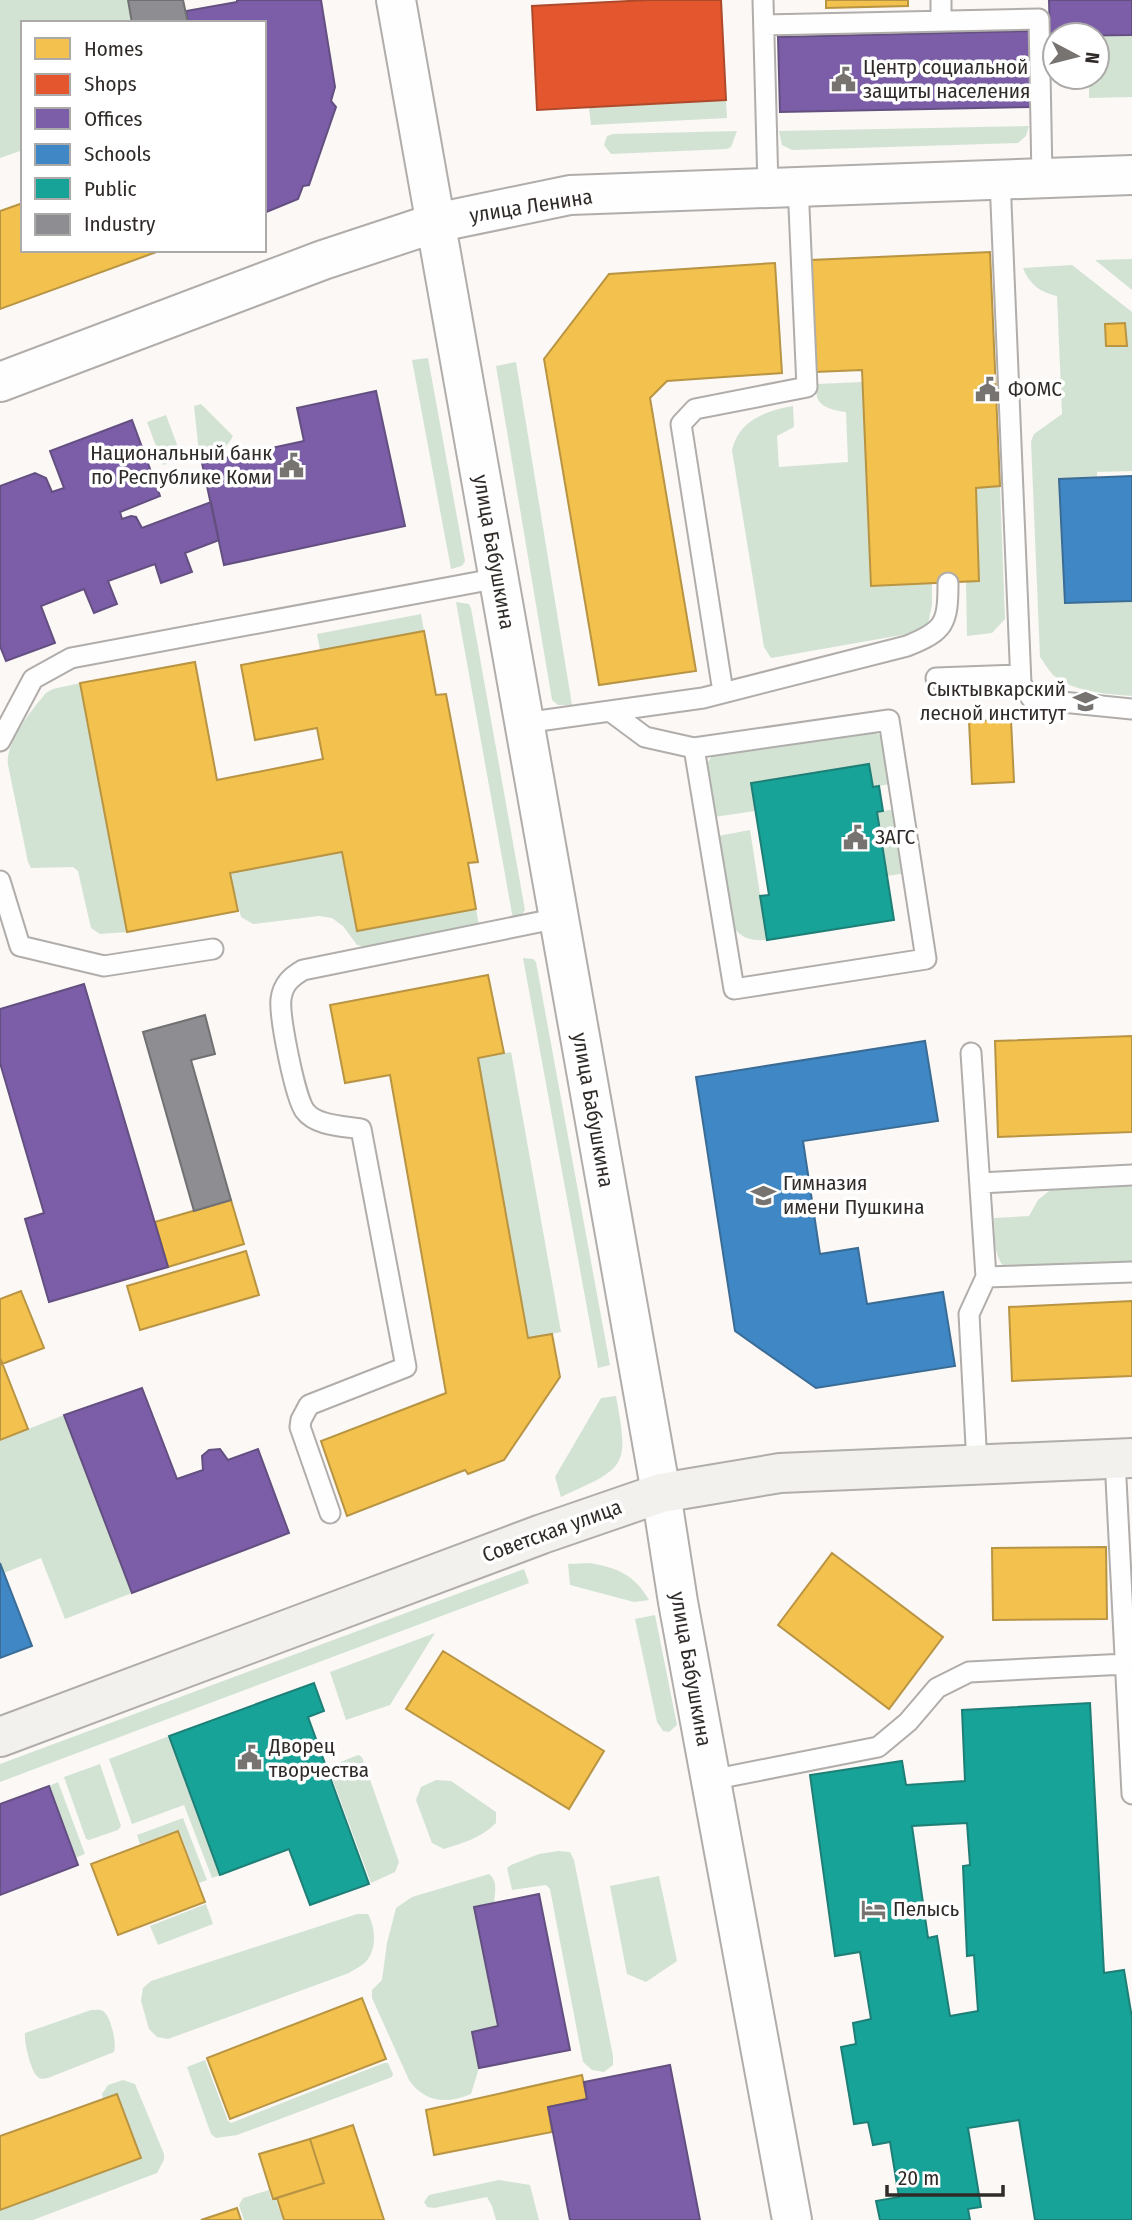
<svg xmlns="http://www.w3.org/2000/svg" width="1132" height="2220" viewBox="0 0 1132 2220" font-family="'Fira Sans Condensed',sans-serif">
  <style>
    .green { fill: #d2e3d3 }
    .homes { fill: #f2c14e; stroke: #b89443; stroke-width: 2 }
    .shops { fill: #e4572e; stroke: #ae4a2c; stroke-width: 2 }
    .offices { fill: #7b5ea7; stroke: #644f81; stroke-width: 2 }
    .schools { fill: #3f88c5; stroke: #3a6c96; stroke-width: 2 }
    .public { fill: #17a398; stroke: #1e7f77; stroke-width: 2; fill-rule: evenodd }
    .industry { fill: #8d8d92; stroke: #717072; stroke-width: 2 }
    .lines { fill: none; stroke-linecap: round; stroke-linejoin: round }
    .service-casing { stroke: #b0adab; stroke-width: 23 }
    .minor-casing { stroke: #b0adab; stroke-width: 42 }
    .tertiary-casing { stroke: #b0adab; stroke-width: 42 }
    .secondary-casing { stroke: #b0adab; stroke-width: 42 }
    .service { stroke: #fefefe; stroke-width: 19 }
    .minor { stroke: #fefefe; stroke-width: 38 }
    .tertiary { stroke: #fefefe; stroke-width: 38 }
    .secondary { stroke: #f3f1ee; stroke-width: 38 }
    .labels { text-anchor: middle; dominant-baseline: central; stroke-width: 7; stroke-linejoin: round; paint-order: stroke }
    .poi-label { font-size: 21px; fill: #302b29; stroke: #fff; text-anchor: start }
    .street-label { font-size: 21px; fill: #302b29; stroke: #fff }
  </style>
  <rect width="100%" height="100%" fill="#fbf8f6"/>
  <!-- green -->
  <path class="green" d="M0,0H128L132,23H23V150L0,158Z
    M1097,35H1132V97L1089,98V77H1097Z
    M726,100L727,118L591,125L589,108Z
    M1029,126L1026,136L1018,143L792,150L782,145L779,131Z
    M737,131L731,147L727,149L611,154L604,145L607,136L613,134Z
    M1132,259V290L1095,260Z
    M1072,265L1132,312V471L1097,472V478L1059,480L1065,603L1132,601V696C1107,694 1073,692 1053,675C1048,670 1044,662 1040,657L1031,441L1034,434L1062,414L1057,296C1041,293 1029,284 1023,268Z
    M428,358L465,561L462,566L451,569L412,360Z
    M516,362L572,705H558L552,700L496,366Z
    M862,382L871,585L932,583V605L928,624L913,633L771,658L764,647L732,450C739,420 765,411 793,406L794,427L777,436L779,467L848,462L846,412C829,410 811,405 818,384Z
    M201,404L233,436C227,449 213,457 199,453L194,406Z
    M166,415L182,458L163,465L147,422Z
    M1000,486L1005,619L992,633L967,636L966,582L979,581L976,488Z
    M456,602L469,604L471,608L525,910L520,917L513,919Z
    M421,614L424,631L320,650L317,634Z
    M80,683L127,932L100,934L91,928L78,871L73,867L31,868L28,862L8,765C5,743 32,709 46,693L53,689Z
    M873,731L883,737L890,784L873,787L869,764L751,783L755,811L714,817L706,765L712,756Z
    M896,809L907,873L887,876L877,812Z
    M750,830L767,940C752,941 741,939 732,925L718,836Z
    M342,852L357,931L476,909L479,926L366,947L357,945L343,926L332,918L319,916L253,924L241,917L230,873Z
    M523,958L533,959L536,962L610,1365L598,1368Z
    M511,1052L561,1332L528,1338L478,1058Z
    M1132,1183V1266L1004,1267C993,1254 995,1235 994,1218L1029,1216L1038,1200L1054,1187Z
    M616,1396C629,1468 627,1467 561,1497L555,1477L601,1398Z
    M64,1415L132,1593L65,1619L41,1558L4,1573L0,1563V1440Z
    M590,1563C617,1568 634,1574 649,1600L634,1602L570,1585L568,1564Z
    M524,1569L529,1583L0,1782V1764Z
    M655,1615L677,1725L669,1732L663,1731L657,1722L635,1619Z
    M435,1633L390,1705L346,1720L330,1672Z
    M169,1736L220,1875L212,1878L184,1805L132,1824L109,1759Z
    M358,1755L362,1757L399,1862L395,1872L371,1883L328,1767Z
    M100,1764L121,1826L118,1830L89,1840L86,1839L64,1777Z
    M436,1780L451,1781L496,1812V1823C481,1838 463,1843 444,1849L432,1843L416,1800L421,1787Z
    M58,1782L85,1854L75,1858L49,1786Z
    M183,1818L207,1880L199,1883L179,1830L140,1844L137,1835Z
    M558,1851L570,1852L574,1860L613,2056V2065L604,2072L592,2070L583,2062L550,1889L546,1885L512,1890L507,1868L511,1865L539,1854Z
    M489,1874C498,1881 495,1892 494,1903L474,1907L497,2027L472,2032L479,2068L471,2094C447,2104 425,2103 409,2080L372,1998V1990L382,1980L387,1943L396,1908L412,1897Z
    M659,1876L677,1961L646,1982L627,1974L610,1886Z
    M206,1904L213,1924L158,1945L150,1926Z
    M357,1914H368C375,1926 377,1946 368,1959C364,1965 355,1969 349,1973L168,2039L157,2037L149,2029L141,2001L143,1988L151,1981Z
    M91,2010C95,2010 100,2009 103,2011C111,2016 117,2044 114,2052L48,2078C42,2079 40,2080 36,2075C30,2067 24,2042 25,2033Z
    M205,2060L228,2121L231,2123L384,2063H388L393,2074L392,2077L237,2135L216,2138L211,2134L187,2067Z
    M123,2080L135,2084L164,2154V2160L157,2173L33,2220H0V2210L140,2158L117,2094L103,2099L102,2094L108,2085Z
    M499,2180L530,2185L539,2220H496L492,2206L487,2197L434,2208L427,2207L424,2202L429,2195Z
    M269,2190L271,2199L276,2200L283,2220H244L239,2205L243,2198Z"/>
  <!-- homes -->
  <path class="homes" d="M826,0H908V6L826,8Z
    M23,203V250H162L0,309V211Z
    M990,252L1000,486L976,488L979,581L871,586L862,370L815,372L811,260Z
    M775,263L782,373L667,381L650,398L696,671L599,685L544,359L609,274Z
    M1125,323L1127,346H1106L1105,324Z
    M424,631L436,695L446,694L478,862L468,863L476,909L357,931L342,852L230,873L238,911L127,932L80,683L195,662L217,780L323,759L317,728L255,740L241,665Z
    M1011,720L1014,782L972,784L969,721Z
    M488,975L504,1053L478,1058L528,1338L552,1334L560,1377L504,1460L468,1474L465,1470L347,1516L321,1441L446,1393L390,1075L345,1083L330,1005Z
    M1132,1036V1132L998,1137L995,1041Z
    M231,1200L244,1244L168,1267L155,1222Z
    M246,1251L259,1295L140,1330L127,1286Z
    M21,1291L44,1348L2,1364L0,1361V1299Z
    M1132,1301V1376L1012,1381L1009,1307Z
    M1,1360L28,1429L0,1440V1361Z
    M1106,1547L1107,1619L993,1620L992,1548Z
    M832,1553L943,1637L889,1709L778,1625Z
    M443,1651L604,1751L569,1809L406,1709Z
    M178,1831L205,1902L118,1935L91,1864Z
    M362,1998L386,2059L230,2119L207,2058Z
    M582,2075L587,2099L548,2107L552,2132L434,2155L426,2110Z
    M117,2094L141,2158L0,2210V2136Z
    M353,2125L384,2220H284L277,2198L324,2183L310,2139Z
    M310,2139L324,2183L273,2199L259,2154Z
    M237,2208L241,2220H201Z"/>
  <!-- shops -->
  <path class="shops" d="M648,0H721L726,100L537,110L532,6Z"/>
  <!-- offices -->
  <path class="offices" d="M237,0H321L335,87L331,101L336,107L309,185L303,186L298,199L264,213V23H188L186,11L237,2Z
    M1049,0H1132V35L1050,36Z
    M1030,31L1032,107L780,112L778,37Z
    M376,391L405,526L224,565L202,463L304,441L297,408Z
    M132,420L160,496L120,512L122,519L131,516L136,517L142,528L211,502L219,540L185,553L192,572L161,583L155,564L108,581L117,604L94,613L84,589L41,606L55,643L6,661L0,646V486L35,473L46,478L52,492L64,488L50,451Z
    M84,984L168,1267L49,1302L25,1219L44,1213L0,1063V1009Z
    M142,1388L177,1479L203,1470L202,1456L209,1450L220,1449L228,1460L258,1449L289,1533L132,1593L64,1415Z
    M49,1786L78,1865L0,1895V1804Z
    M539,1894L570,2050L479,2068L472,2032L498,2026L474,1907Z
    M670,2065L700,2220H570L548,2107L587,2099L584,2082Z"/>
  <!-- schools -->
  <path class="schools" d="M1132,476V601L1065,603L1059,479Z
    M925,1041L938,1121L803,1141L820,1254L858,1248L867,1304L943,1292L955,1366L816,1388L735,1331L696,1077Z
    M0,1563L32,1646L0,1658Z"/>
  <!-- public -->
  <path class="public" d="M869,764L873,787L879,786L883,811L877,812L894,920L767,940L760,896L769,895L751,783Z
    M314,1683L324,1711L308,1717L369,1884L310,1905L289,1849L220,1875L169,1736Z
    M1090,1703L1104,1973L1124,1970L1132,2018V2220H1035L1019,2120L968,2128L981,2207L968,2209L970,2220H880L876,2201L899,2197L890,2142L873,2145L868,2122L854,2124L841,2047L856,2044L853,2023L871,2019L860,1952L835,1956L810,1775L902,1761L906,1785L965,1781L962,1710ZM967,1823L970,1865L963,1866L967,1956L974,1955L978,2011L950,2016L937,1936L928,1938L912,1826Z"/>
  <!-- industry -->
  <path class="industry" d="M128,0H183L188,23H132Z
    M205,1015L215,1054L191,1060L231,1200L194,1211L143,1032Z"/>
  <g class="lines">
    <defs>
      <path id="service" d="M763,0L768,187
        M941,0V21
        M764,25L1039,19L1042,178
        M1000,179L1021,684L1032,699L1132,709
        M936,678L1020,675
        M723,692L681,424L695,409L807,387L798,185
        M610,711L645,737L694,748
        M889,720L926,959L734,989L694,748Z
        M524,723L703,698L907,646C945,631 948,623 948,583
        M0,741L33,679L71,658L499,578
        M0,881L20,946L104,966L213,949
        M971,1053L986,1277L969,1314L977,1465
        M980,1183L1132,1175
        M986,1277L1132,1272
        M1115,1459L1132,1794
        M330,1513L300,1427L301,1420L309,1405L406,1367L361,1129C344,1126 316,1126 305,1111C295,1098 279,1016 281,999C283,984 291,977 303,970L559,918
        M711,1780L878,1747L908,1722L937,1688L969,1672L1126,1664"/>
      <path id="minor" d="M0,382L323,260L435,223
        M661,1493L678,1602L792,2220"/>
      <path id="tertiary" d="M396,0L661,1493
        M435,223L570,195L1132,175"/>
      <path id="secondary" d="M0,1737L542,1534L661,1493L780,1473L1132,1458"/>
    </defs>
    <!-- service casing -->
    <use href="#service" class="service-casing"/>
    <!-- minor casing -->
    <use href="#minor" class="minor-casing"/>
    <!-- tertiary casing -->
    <use href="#tertiary" class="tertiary-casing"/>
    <!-- secondary casing -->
    <use href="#secondary" class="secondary-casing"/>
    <!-- service -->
    <use href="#service" class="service"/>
    <!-- minor -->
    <use href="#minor" class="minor"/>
    <!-- tertiary -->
    <use href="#tertiary" class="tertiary"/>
    <!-- secondary -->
    <use href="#secondary" class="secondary"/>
  </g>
  <!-- icons -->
  <defs>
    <symbol id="civic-bare" viewBox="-9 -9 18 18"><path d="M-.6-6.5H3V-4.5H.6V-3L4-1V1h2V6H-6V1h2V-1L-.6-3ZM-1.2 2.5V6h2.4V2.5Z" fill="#777371" stroke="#fff" stroke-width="2.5" paint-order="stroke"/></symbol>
    <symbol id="university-bare" viewBox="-9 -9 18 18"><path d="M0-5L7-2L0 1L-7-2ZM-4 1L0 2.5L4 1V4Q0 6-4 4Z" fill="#777371" stroke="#fff" stroke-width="2.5" paint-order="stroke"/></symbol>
    <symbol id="school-bare" viewBox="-9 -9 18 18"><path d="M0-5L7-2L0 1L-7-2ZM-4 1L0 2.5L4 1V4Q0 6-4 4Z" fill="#777371" stroke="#fff" stroke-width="2.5" paint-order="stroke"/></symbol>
    <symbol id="hotel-bare" viewBox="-9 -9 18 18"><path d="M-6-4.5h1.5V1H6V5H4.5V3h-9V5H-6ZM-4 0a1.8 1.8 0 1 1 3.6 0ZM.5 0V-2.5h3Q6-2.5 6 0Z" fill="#777371" stroke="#fff" stroke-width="2.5" paint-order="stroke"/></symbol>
  </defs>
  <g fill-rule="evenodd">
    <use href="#civic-bare" x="826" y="62" width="35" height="35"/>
    <use href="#civic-bare" x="970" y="372" width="35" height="35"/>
    <use href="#civic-bare" x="274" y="448" width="35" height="35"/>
    <use href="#university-bare" x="1068" y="684" width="35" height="35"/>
    <use href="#civic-bare" x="838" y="820" width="35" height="35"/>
    <use href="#school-bare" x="746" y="1178" width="35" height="35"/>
    <use href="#civic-bare" x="232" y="1740" width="35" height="35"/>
    <use href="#hotel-bare" x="856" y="1892" width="35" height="35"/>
  </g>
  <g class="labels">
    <!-- poi labels -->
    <g class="poi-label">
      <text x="863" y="67">Центр социальной<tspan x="863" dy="24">защиты населения</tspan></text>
      <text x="1008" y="389">ФОМС</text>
      <text x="272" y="453" text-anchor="end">Национальный банк<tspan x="272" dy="24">по Республике Коми</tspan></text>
      <text x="1066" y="689" text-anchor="end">Сыктывкарский<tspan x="1066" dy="24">лесной институт</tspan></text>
      <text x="875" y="837">ЗАГС</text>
      <text x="783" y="1183">Гимназия<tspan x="783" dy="24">имени Пушкина</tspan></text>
      <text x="269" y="1746">Дворец<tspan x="269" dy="24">творчества</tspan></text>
      <text x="893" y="1909">Пелысь</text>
    </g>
    <!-- street labels -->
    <g class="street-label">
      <text transform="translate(531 206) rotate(-9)">улица Ленина</text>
      <text transform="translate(494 552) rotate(80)">улица Бабушкина</text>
      <text transform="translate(593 1110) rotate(80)">улица Бабушкина</text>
      <text transform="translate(552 1531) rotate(-20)">Советская улица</text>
      <text transform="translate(691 1669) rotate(80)">улица Бабушкина</text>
    </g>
  </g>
  <!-- legend -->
  <rect x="21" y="21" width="245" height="231" fill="#ffffff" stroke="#acaaa9" stroke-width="2"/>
  <rect x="35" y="38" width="35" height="21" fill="#f2c14e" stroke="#acaaa9" stroke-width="2"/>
  <text x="84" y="56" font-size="21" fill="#302b29">Homes</text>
  <rect x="35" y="74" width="35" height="21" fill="#e4572e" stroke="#acaaa9" stroke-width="2"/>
  <text x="84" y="91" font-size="21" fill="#302b29">Shops</text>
  <rect x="35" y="108" width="35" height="21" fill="#7b5ea7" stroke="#acaaa9" stroke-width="2"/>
  <text x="84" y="126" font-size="21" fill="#302b29">Offices</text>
  <rect x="35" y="144" width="35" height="21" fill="#3f88c5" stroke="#acaaa9" stroke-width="2"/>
  <text x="84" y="161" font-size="21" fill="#302b29">Schools</text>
  <rect x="35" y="178" width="35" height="21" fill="#17a398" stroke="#acaaa9" stroke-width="2"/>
  <text x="84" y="196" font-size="21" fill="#302b29">Public</text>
  <rect x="35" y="214" width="35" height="21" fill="#8d8d92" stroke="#acaaa9" stroke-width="2"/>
  <text x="84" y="231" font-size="21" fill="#302b29">Industry</text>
  <!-- north arrow -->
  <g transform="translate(1076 56) rotate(97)"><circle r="33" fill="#ffffff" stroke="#acaaa9" stroke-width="2"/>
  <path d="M0-5L12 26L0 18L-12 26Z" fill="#777371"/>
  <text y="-10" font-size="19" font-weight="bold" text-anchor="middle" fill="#302b29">N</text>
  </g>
  <!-- scale -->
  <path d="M887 2185v10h116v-10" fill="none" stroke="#302b29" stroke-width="3.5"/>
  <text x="898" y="2185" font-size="21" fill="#302b29" stroke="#ffffff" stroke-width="5" paint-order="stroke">20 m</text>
</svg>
